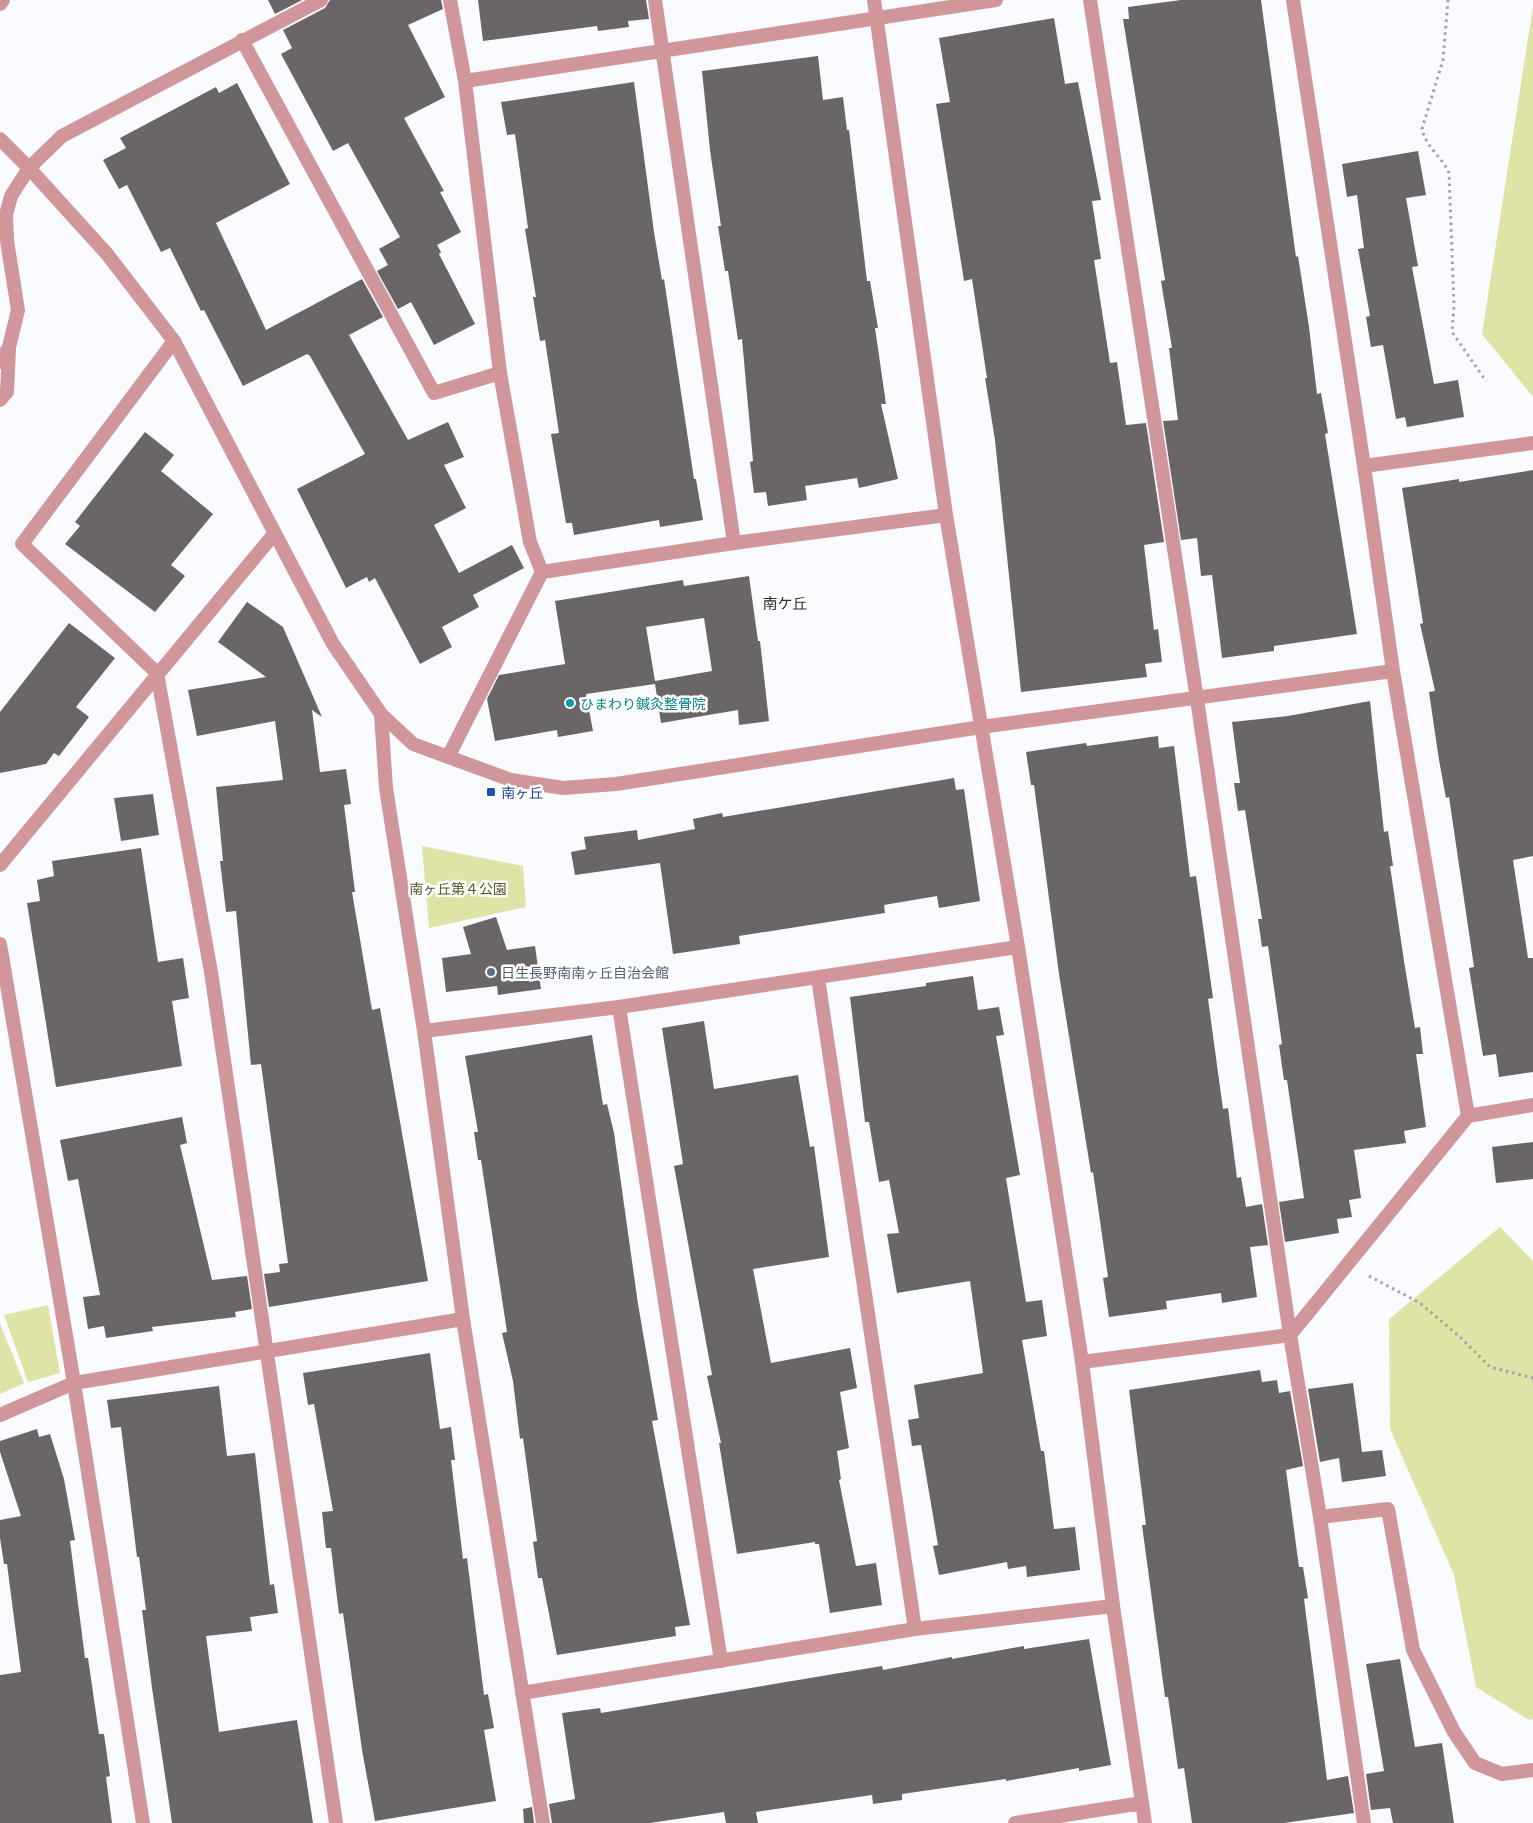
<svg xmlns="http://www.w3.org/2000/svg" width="1533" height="1823" viewBox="0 0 1533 1823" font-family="Barlow,'Noto Sans JP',sans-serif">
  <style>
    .green { fill: #dfe3a6 }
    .building { fill: #6a6668; fill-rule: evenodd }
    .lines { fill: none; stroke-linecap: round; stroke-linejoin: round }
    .path { stroke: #a1a3a6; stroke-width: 3; stroke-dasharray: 2.5 4; stroke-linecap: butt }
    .minor { stroke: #d09699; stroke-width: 14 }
    .tertiary { stroke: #d09699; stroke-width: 14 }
    .culture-dot { fill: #0f9aa8; stroke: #fff; stroke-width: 2 }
    .transit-dot { fill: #1a4fb4; stroke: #fff; stroke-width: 2 }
    .service-dot { fill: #5c6f8a; stroke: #fff; stroke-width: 2 }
    .labels { text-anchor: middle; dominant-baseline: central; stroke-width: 5; stroke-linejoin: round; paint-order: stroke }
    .culture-label { font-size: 14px; fill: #0d838f; stroke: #fff; text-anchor: start }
    .transit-label { font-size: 14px; fill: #164399; stroke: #fff; text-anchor: start }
    .park-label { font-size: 14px; fill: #555721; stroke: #fff }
    .service-label { font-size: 14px; fill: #4e5e75; stroke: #fff; text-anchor: start }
    .neighbourhood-label { font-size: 15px; fill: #2a2c2f; stroke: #fff }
  </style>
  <rect width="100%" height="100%" fill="#f9fbff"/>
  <!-- green -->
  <path class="green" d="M1533,6V395L1532,396L1482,334Z
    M422,846L523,866L526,907L429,928Z
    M1500,1227L1533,1261V1719L1529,1720L1476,1687L1454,1575L1390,1429L1389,1319Z
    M48,1305L60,1373L28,1382L4,1315Z
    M0,1324L24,1383L0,1394Z"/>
  <!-- building -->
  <path class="building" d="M268,0H302L275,14Z
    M330,0H441L443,9L408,25L445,97L404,118L444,191L440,192L461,232L437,245L441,252L439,254L475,324L434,345L411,302L398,309L377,271L388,265L379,249L400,237L348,143L333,151L281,54L292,48L283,30L325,8Z
    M478,0H646L649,19L628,21L629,27L598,31L597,26L483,41Z
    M1181,0H1261L1296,257L1298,256L1309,327L1317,394L1321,393L1328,433L1325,434L1357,634L1274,646V651L1222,658L1212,575L1201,576L1197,538L1181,540L1163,421L1178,420L1169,348H1172L1161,281L1165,280L1123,19H1129L1128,7Z
    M1054,18L1065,84L1078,82L1101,200L1092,201L1101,259L1094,260L1110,363L1117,362L1126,425L1146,423L1164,542L1144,545L1154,630L1158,629L1162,662L1145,664L1147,677L1021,692L995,440L985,378H987L972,279L964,281L936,104L950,102L939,38Z
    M818,56L823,100L843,97L847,130H849L867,281H870L878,328H875L886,404H881L898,479L859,488L857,478L805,486L807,500L768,506L766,492L754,493L750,462L753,461L742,339L738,340L728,271H725L718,226H721L710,150L702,71Z
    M634,82L654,232L662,280L664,279L694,479H696L703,520L660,527L659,520L574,535L572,523H566L551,434L559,433L545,340L540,341L533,297H536L525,229L528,228L515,134L507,135L501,102Z
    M237,83L290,184L216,223L266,330L362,279L383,317L349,335L408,440L448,422L464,457L444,465L466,508L434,525L459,573L512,545L524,568L473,595L479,607L442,627L452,647L420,664L375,578L369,582L367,577L346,588L297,489L365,454L310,356L307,354L243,386L204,310L201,311L170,248L161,252L127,185L119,189L103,160L126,148L120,138L216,87L219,93Z
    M1418,151L1426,195L1406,198L1418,266L1412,267L1434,384L1458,380L1464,417L1407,427L1405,417L1396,419L1383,345L1371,347L1366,317L1370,316L1358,249L1364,248L1357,195L1347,197L1342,164Z
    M145,432L174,455L161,471L213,514L171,565L185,576L155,612L65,544L80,526L75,522Z
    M1533,470V856L1513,860L1528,958H1533V1072L1499,1077L1496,1054L1483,1056L1469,968L1474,967L1449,797L1446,798L1439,760L1429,692L1435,691L1420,624L1423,623L1402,488L1459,479V482Z
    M749,576L758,641H760L769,721L739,725L738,710L661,723L655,684L586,694L593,731L558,737L557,730L495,741L487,699L499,675L565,664L555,601L683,580L684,586ZM704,618L712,671L655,681L646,627Z
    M247,602L283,627L322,717L312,710L320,772L346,769L351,804L344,805L355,892H352L372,1010L380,1008L428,1281L269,1307L264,1274L280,1272L279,1264L288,1263L261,1064L251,1065L236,911L226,912L220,861H223L216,787L283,780L275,721L197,736L188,690L266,677L218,642Z
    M69,623L115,658L76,707L89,717L59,756L54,753L46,764L0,773V712Z
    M1370,701L1384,832L1388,831L1393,866H1390L1404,961L1415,1028L1420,1027L1423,1054H1416L1426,1127L1404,1131L1406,1143L1354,1150L1361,1198L1349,1200L1352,1217L1337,1219L1339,1233L1285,1242L1279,1202L1304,1198L1287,1080H1284L1279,1045L1282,1044L1268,946L1262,947L1258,919H1262L1245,810L1238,811L1234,783H1240L1232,722L1288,716Z
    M1158,736L1159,748L1174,746L1190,877L1196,876L1213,998L1208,999L1223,1109L1228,1108L1237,1178L1241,1177L1246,1207L1262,1204L1268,1245L1250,1247L1257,1297L1222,1303L1221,1293L1166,1301L1167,1309L1109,1317L1103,1278L1108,1277L1093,1172L1091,1173L1059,974L1034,785H1031L1026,752L1086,743L1087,746Z
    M954,778L956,790L964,789L980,901L939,908L937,896L884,905L885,913L739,936L740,944L673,954L660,863L575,875L571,852L586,849L584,837L637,830L638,840L695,829L693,819L722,813L723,817Z
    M153,794L159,835L121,841L114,798Z
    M141,848L158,962L183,958L189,998L172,1001L182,1066L56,1087L27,903L40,901L37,880L54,876L52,861Z
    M496,917L507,950L535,946L541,989L498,995L497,986L446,992L442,958L471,954L463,927Z
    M973,976L978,1010L999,1007L1004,1035L996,1036L1020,1175L1006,1178L1026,1302L1042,1300L1047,1336L1022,1340L1041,1451H1044L1054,1529L1075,1527L1080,1570L1027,1577L1026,1566L1008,1569L1007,1562L939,1575L933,1546L938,1545L921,1445L912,1446L908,1420L919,1418L914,1385L983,1373L970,1281L897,1293L887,1234L899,1233L889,1180L879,1182L869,1122H865L850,997L926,986V983Z
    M704,1021L714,1089L798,1075L810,1147L814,1146L829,1257L753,1269L771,1363L850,1348L857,1388L840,1392L849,1448L837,1451L841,1479L839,1480L856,1566L876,1563L882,1605L830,1613L819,1544H815V1542L737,1554L719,1443H721L707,1376L712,1375L674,1166L683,1164L662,1028Z
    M592,1035L603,1105L607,1104L614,1133L638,1304L658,1420L652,1421L690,1625L675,1627L676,1636L557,1655L542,1578H538L533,1542L537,1541L523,1438L520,1439L513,1381L502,1333L507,1332L481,1160H478L474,1132H478L465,1056Z
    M182,1117L187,1143L180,1145L212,1280L247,1276L252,1309L235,1312L236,1317L152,1327L153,1331L106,1338L104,1326L88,1329L83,1297L100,1295L78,1179L68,1181L60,1140Z
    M1533,1142V1179L1496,1183L1492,1147Z
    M430,1353L440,1429L451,1427L455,1460H451L463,1559L467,1558L484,1695L488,1694L494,1728L484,1730L496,1801L375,1821L362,1750L343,1613L339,1614L331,1548H326L322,1512L333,1511L314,1404L308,1405L303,1373Z
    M1260,1370L1262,1382L1277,1380L1279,1393L1290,1391L1303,1466L1286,1470L1299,1567H1303L1308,1598L1304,1599L1327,1780L1348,1776L1354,1813L1284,1823H1192L1184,1768L1178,1769L1168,1697H1165L1142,1525H1146L1129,1390Z
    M1353,1383L1362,1452L1382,1450L1386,1476L1342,1482L1339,1458L1320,1462L1308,1389Z
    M219,1386L227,1456L255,1453L270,1585L274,1584L278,1613L250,1617L252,1631L206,1636L219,1732L297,1720L313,1823H172L152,1688L142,1610H146L139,1557H137L121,1427L111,1428L107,1400Z
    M37,1429L39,1437L50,1434L64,1479L75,1540L70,1541L85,1658H88L99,1734H104L110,1776L106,1777L112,1823H0V1675L21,1672L7,1564H4L0,1538V1520L21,1516L0,1452V1441Z
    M1089,1639L1111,1765L1079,1771V1768L1006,1781V1779L902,1794V1800L873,1804L872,1795L756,1812L758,1823H726L724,1812L650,1823H552L549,1804L575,1799L562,1713L600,1708L601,1713L882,1666L883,1670L952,1657V1659L1024,1646V1649Z
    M1400,1659L1415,1747L1442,1743L1454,1823H1393L1390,1808L1371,1810L1366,1774L1384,1771L1366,1664Z
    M532,1807L534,1823H524L523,1809Z"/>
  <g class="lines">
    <!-- path -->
    <path class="path" d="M1448,0L1443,60L1422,129C1425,146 1442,157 1449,173L1454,306L1452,332L1486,381
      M1369,1276L1420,1303L1460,1337L1490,1367L1533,1378"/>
    <!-- minor -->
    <path class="minor" d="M450,0L465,81L500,373L530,542L542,572
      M655,0L734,543
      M1090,0L1197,699L1290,1335L1320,1517L1388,1509L1413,1650L1454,1732L1475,1763L1502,1774L1533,1770
      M1293,0L1364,466L1393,671L1468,1116
      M0,4L3,0
      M242,40L434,393L500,373
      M465,81L996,0
      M174,341L22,544L157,673L211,972L336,1823
      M0,362L9,347L18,310L7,241L6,215L11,196L29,168L62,136L321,0
      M0,400L7,392L9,349
      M1364,466L1533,443
      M542,572L734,543L946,515
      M981,727L1393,671
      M448,757L542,572
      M0,865L274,534
      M0,944L74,1383L143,1823
      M818,978L915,1629
      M619,1007L721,1661
      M424,1031L619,1007L1018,947
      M1082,1362L1290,1335L1468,1116L1533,1105
      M0,1415L74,1383L463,1319
      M1320,1517L1364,1823
      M522,1693L915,1629L1113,1606"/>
    <!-- tertiary -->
    <path class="tertiary" d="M874,0L946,515L1018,947L1082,1362L1113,1606L1145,1823
      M0,139L29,168L107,254L174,341L333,644L381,714L413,744L511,780L563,788L616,784L981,727
      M381,714L386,788L424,1031L463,1319L543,1823
      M1015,1823L1142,1803"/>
  </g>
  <!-- markers -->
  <circle class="culture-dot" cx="570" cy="703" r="5"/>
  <rect class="transit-dot" x="486" y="787" width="10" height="10" rx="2.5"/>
  <circle class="service-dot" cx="491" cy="972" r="5"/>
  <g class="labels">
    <!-- culture labels -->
    <g class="culture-label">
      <text x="580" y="703">ひまわり鍼灸整骨院</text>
    </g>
    <!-- transit labels -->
    <g class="transit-label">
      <text x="501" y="792">南ヶ丘</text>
    </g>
    <!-- park labels -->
    <g class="park-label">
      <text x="458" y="888">南ヶ丘第４公園</text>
    </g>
    <!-- service labels -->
    <g class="service-label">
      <text x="501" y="972">日生長野南南ヶ丘自治会館</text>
    </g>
    <!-- neighbourhood labels -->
    <g class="neighbourhood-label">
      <text x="785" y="603">南ケ丘</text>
    </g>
  </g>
</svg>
